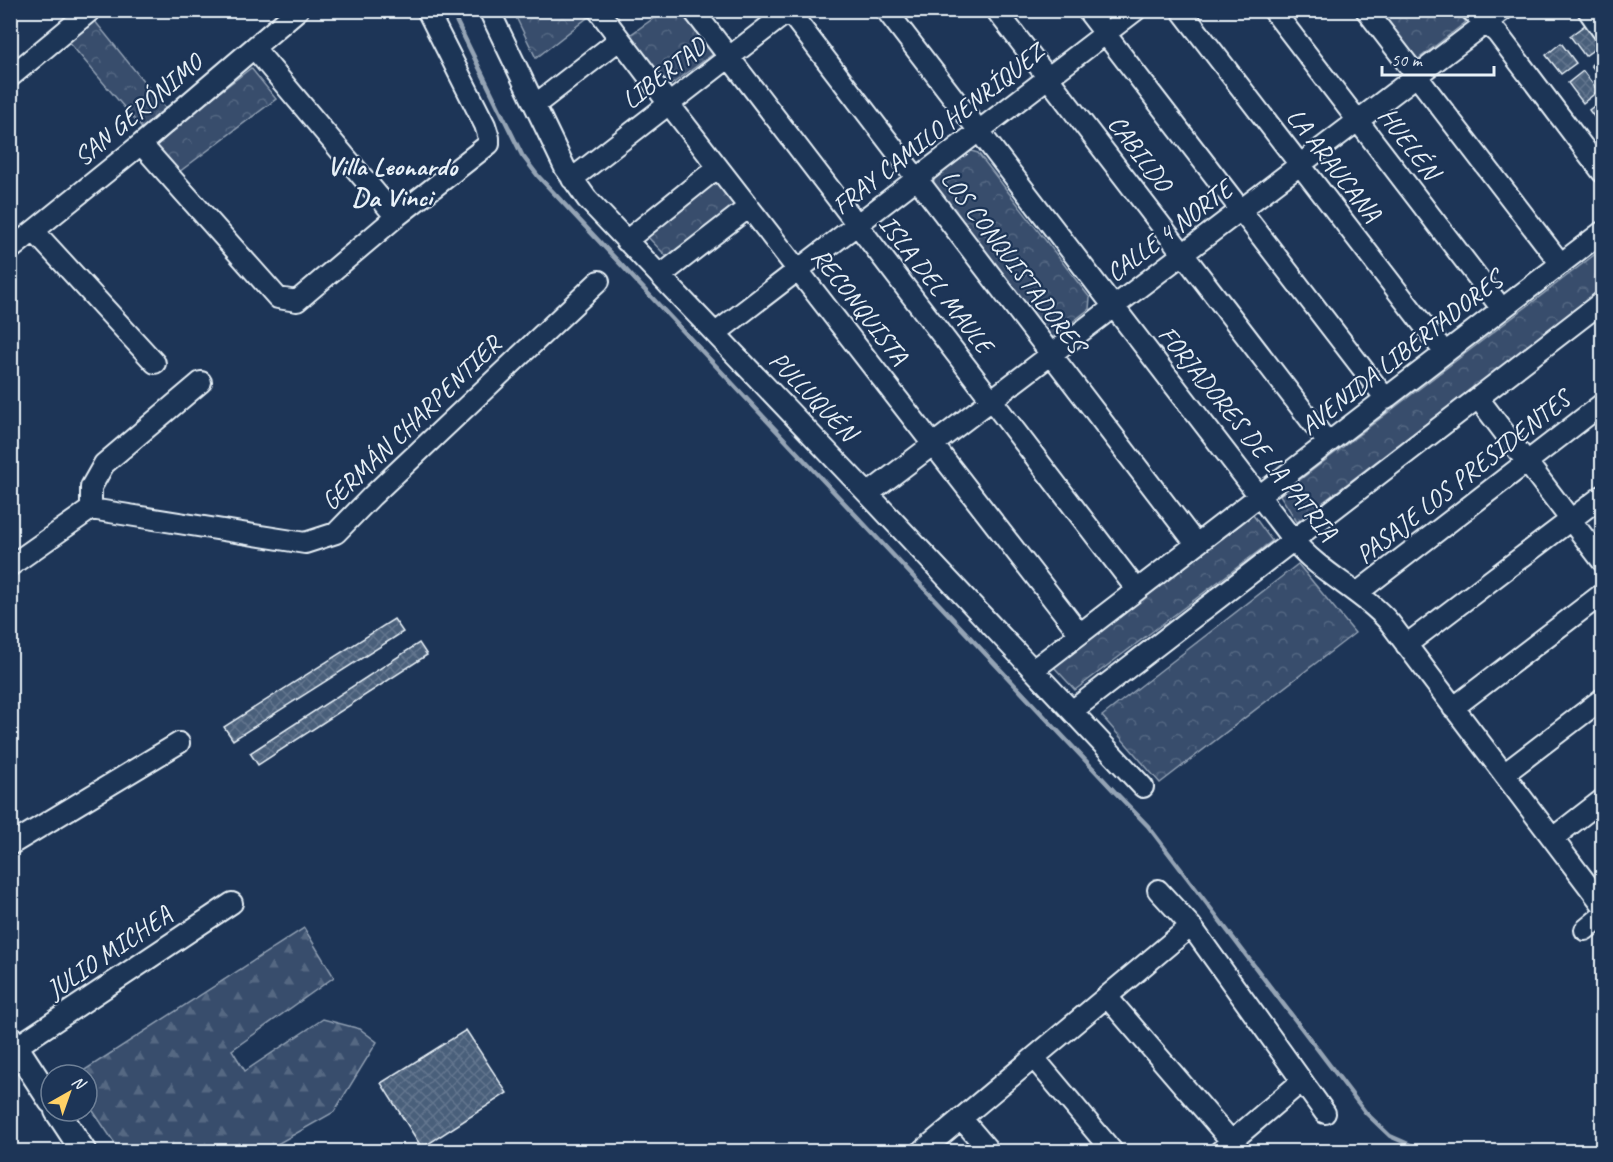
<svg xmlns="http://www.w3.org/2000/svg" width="1613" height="1162" viewBox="0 0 1613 1162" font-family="Caveat,sans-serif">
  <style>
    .forest { fill: url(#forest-firs); stroke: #909fb2; stroke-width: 1.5 }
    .park { fill: url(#park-crowns); stroke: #909fb2; stroke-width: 1.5 }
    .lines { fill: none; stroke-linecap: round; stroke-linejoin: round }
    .stream { stroke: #95a4b5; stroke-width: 4.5 }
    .building { fill: url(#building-cross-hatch); stroke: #e8f1f8; stroke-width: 1.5 }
    .minor-casing { stroke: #e8f1f8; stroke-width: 24 }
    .major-casing { stroke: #e8f1f8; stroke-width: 28 }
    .minor { stroke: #1d3557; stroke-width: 20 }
    .major { stroke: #1d3557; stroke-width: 24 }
    .labels { text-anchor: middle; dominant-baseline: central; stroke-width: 4.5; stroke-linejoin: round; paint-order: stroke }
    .street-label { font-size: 26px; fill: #e8f1f8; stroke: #1d3557 }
    .neighbourhood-label { font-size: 27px; font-weight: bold; fill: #e8f1f8; stroke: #1d3557 }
  </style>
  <defs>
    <pattern id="forest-firs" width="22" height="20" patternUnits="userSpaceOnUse" patternTransform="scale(1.5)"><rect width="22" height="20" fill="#374d6c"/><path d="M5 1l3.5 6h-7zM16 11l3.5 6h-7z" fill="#546782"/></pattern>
    <pattern id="park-crowns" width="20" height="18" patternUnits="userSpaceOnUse" patternTransform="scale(1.5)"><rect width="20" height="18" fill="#374d6c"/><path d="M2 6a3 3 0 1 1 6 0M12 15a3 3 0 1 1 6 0" fill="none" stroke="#546782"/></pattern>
    <pattern id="building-cross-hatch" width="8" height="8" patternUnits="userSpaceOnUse" patternTransform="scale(1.5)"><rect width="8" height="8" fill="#495e7a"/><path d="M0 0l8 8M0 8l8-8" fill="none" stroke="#63768e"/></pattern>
  </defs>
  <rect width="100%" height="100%" fill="#1d3557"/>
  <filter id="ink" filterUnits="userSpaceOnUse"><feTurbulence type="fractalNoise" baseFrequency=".0167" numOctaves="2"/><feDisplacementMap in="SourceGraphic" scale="12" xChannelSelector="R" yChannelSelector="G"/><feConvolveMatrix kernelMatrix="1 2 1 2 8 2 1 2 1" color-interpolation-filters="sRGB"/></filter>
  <g filter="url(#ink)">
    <!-- forest -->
    <path class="forest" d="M304,928L334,977L232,1050L245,1071L323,1019L360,1029L377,1042L334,1112L265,1151H120L87,1102V1075H77Z"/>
    <!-- park -->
    <path class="park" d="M589,10L592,14L536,58L513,11Z
      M664,11H680L713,54L668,87L630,35Z
      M1379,11H1457L1466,22L1417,60Z
      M94,20L178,124L251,68L276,99L179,172L68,41Z
      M971,151L978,153L1090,298L1089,309L1053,337L1044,334L930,191L935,178Z
      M714,180L736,205L669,259L646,235Z
      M1602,249V290L1297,522L1280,495Z
      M1253,515L1272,541L1075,690L1054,667Z
      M1298,564L1355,633L1160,783L1102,716Z"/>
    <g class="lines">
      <!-- stream -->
      <path class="stream" d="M451,10L522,155L538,176L1115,792L1148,826L1366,1113L1390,1136L1415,1147L1419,1152"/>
    </g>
    <!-- building -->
    <path class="building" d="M1585,25L1600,45L1585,56L1570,36Z
      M1561,43L1576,63L1561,74L1546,55Z
      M1602,56V79L1591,65Z
      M1583,71L1598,91L1583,103L1568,83Z
      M1602,100V128L1589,110Z
      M1602,517V530L1596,522Z
      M394,619L403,632L233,740L224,727Z
      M419,643L427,655L258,765L250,753Z
      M466,1030L507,1093L422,1148L381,1083Z"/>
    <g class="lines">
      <defs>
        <path id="minor" d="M489,10L565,168L587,199L868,494L1143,787
          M598,10L669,104L1080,634
          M693,10L1137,590
          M788,10L1196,544
          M886,10L1293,540C1320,573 1362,591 1390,623L1602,904
          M996,10L1328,443
          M1087,10L1386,399
          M1181,10L1445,353
          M1273,10L1502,309
          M1366,10L1561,264
          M1471,10L1497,33L1602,172
          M1588,10L1602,30
          M254,48L396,217
          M10,77L91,10
          M535,105L620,39
          M141,144L278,298L297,301L396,217L489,144V138L485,125L427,10
          M572,179L790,10
          M34,231L155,363
          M626,241L718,167
          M10,250L141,144L298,10
          M660,276L749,207
          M716,333L1136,10
          M1478,398L1602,561
          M868,494L1503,10
          M91,509L305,543L336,533L372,496L599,281
          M91,509V487L104,464L201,382
          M10,566L91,509
          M1357,593L1602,404
          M1406,645L1602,496
          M1033,670L1602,232
          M1453,708L1602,594
          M1072,711L1602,302
          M1504,774L1602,699
          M1553,838L1602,800
          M10,845L179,743
          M1158,890L1191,926L1325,1113
          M1585,930L1602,916
          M1108,998L1231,1141
          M16,1047L232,903
          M1034,1058L1113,1152
          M961,1118L990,1152
          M921,1152L1191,926
          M1219,1152L1302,1081"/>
        <path id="major" d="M10,1038L51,1101
          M57,1111L84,1152"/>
      </defs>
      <!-- minor casing -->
      <use href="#minor" class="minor-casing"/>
      <!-- major casing -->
      <use href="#major" class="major-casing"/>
      <!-- minor -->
      <use href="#minor" class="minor"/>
      <!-- major -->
      <use href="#major" class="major"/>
    </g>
  </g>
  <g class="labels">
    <!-- street labels -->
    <g class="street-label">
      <text transform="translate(664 73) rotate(-38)">LIBERTAD</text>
      <text transform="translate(138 110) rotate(-40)">SAN GERÓNIMO</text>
      <text transform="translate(938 129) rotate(-38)">FRAY CAMILO HENRÍQUEZ</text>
      <text transform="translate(1409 143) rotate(53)">HUELÉN</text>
      <text transform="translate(1140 153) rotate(53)">CABILDO</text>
      <text transform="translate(1334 165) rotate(52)">LA ARAUCANA</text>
      <text transform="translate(1169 231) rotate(-37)">CALLE 4 NORTE</text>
      <text transform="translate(1013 261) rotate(53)">LOS CONQUISTADORES</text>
      <text transform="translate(936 284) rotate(52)">ISLA DEL MAULE</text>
      <text transform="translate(860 306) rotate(52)">RECONQUISTA</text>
      <text transform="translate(1401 353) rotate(-38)">AVENIDA LIBERTADORES</text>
      <text transform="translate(813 396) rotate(46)">PULLUQUÉN</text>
      <text transform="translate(411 423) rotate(-44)">GERMÁN CHARPENTIER</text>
      <text transform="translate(1248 433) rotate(51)">FORJADORES DE LA PATRIA</text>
      <text transform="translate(1463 477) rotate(-38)">PASAJE LOS PRESIDENTES</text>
      <text transform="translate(109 952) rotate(-34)">JULIO MICHEA</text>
    </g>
    <!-- neighbourhood labels -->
    <g class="neighbourhood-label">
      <text x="392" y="166">Villa Leonardo<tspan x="392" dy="31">Da Vinci</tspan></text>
    </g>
  </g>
  <!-- margin -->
  <rect width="1613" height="1162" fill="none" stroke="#1d3557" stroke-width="36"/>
  <rect x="18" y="18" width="1577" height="1126" fill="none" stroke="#e8f1f8" stroke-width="2" filter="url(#ink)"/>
  <!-- north arrow -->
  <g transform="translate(69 1093) rotate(40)"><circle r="28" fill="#1d3557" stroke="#6e8097" stroke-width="1.5"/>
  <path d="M0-4.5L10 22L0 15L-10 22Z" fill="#ffd166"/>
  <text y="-9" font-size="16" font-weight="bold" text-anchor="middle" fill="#e8f1f8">N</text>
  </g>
  <!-- scale -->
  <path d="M1382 66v9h112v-9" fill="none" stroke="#e8f1f8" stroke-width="3"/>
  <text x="1391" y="66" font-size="18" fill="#e8f1f8" stroke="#1d3557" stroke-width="4.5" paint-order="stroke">50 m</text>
</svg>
